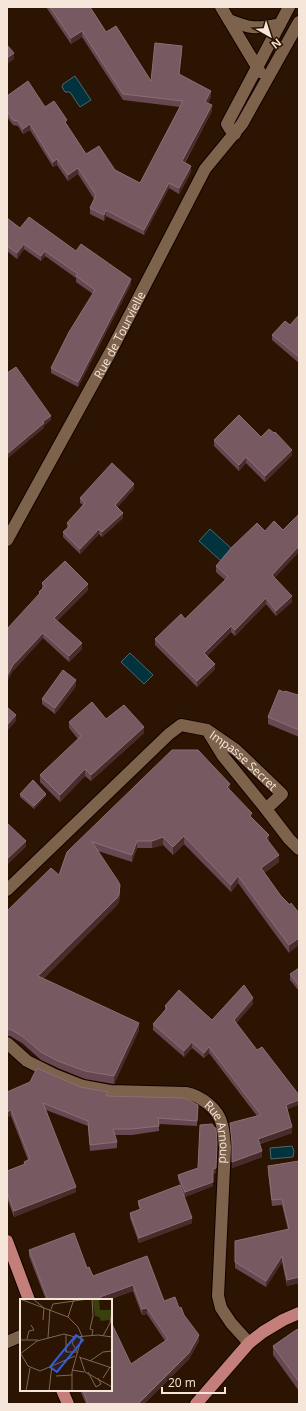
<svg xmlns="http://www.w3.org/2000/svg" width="306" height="1411" viewBox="0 0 306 1411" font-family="'Open Sans',sans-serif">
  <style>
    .water { fill: #00333d; stroke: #4a696c }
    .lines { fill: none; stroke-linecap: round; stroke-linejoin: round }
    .minor-casing { stroke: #120200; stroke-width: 14 }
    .major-casing { stroke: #120200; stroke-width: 14 }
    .minor { stroke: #7d624c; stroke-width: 12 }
    .major { stroke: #c47f7a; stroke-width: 12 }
    .wall { fill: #674852 }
    .shaded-wall { fill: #482c2c }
    .building { fill: #765961; stroke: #8a6f74 }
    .labels { text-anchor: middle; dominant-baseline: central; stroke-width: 3; stroke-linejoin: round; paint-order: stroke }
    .street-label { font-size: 12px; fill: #f6e6da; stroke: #2b1401 }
    .inset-road { fill: none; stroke: #7c6858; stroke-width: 1 }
    .view { fill: #335dd8; fill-opacity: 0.15; stroke: #335dd8; stroke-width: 2 }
    .inset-edge { fill: none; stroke: #f6e6da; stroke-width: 2 }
  </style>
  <rect width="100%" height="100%" fill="#2b1401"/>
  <!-- water -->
  <path class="water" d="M75,76L91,100L80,107L70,92H65L62,87L63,84Z
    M210,529L232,549L221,561L199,541Z
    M130,653L153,675L144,684L121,662Z
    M292,1146L294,1151L293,1157L271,1159L270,1148Z"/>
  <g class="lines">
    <defs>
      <g id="minor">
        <path d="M221,7L260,72"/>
        <path d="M229,20C251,29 256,29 280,24L289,7"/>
        <path d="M235,134L230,129L227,124L280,24"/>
        <path id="s1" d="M7,540L111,351L205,169L242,124L299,22"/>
        <path d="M266,809L289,839L299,849"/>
        <path id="s2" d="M7,890L169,734L181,725L207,730L236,750L282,794L266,809L223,756L207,730"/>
        <path id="s3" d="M7,1043L27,1061L55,1075L83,1086L110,1091L186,1093C201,1096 219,1109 222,1125C224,1132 224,1140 225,1147L218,1296L221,1308L231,1323L249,1343"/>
        <path d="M7,1342L21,1336"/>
      </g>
      <path id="major" d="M7,1241L29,1300
        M62,1390L68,1404
        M196,1404L249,1343L263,1332L283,1320L299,1313"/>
    </defs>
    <!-- minor casing -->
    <use href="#minor" class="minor-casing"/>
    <!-- major casing -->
    <use href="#major" class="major-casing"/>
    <!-- minor -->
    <use href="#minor" class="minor"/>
    <!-- major -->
    <use href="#major" class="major"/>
  </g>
  <!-- wall -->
  <path class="wall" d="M46,7H90L106,32L151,81L182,52L179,74L211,97L208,103L212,111L185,163L191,172L179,194L169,188L144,235L106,216L104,221L90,214V208L94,199L78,174L68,181L57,165L53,167L30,130L23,134L18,126L13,125L7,117V96L45,107L67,125L86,154L140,183L180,107L123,100L82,37L71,44Z
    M7,218L20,228L76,251L131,284L78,387L51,373V368L93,294L76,282V278L45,256L41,261L24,249L17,259L7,251Z
    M299,315V363L272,340V335L290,325Z
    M261,437L292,455L265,482L246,463L239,471L214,446V440Z
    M134,489L117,507L123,518L102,537L99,534L80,554L63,537V532L67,528V523L83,505L80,503V498Z
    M299,514V552L274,578L292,602L276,616L266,604L235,636L231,632L207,656L215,669L197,687L155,645V639L185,619L225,580L216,572V566L265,531L283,530Z
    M42,583L88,590L57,621L82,649L69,662L43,638L13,671L39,594V592L42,589Z
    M76,686L55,714L42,704V699Z
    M284,692L298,695L299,694V737L268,724V717Z
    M106,719L144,733L91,781L85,776L60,802L40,782V775L78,739L69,728V722Z
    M230,790L252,818L269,842L279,862L264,873L281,896L290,905L289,953L238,883L231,892L184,844L173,855L163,845L152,848H137L132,862L98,851L120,893L119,902L117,905L43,979L139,1030L114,1084L85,1079L58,1068L41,1060L22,1043L10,1036H7V911L59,875L67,852Z
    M20,794L46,796L34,809L20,797Z
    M299,968V991L290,980V974Z
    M253,1004L236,1023L287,1110L292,1133L260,1144L262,1157L232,1168V1146L230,1123L257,1116L209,1053L204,1058L192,1048L184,1057L153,1030V1024L165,1010V1006L212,1020Z
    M80,1087L108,1096L198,1105L197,1126L159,1124V1131L132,1135H115L117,1142V1148L90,1151L88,1126L46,1110L76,1192L14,1217L7,1198V1171L24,1165V1162L28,1160L11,1116L7,1092Z
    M299,1161V1283L287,1286L282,1262L266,1287L235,1268V1241L288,1230L282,1205L272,1206L268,1172V1166Z
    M216,1173L213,1174V1186L185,1197L178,1179V1175Z
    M138,1201L192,1223L139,1243L130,1218V1213L140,1210L138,1205Z
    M29,1250L87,1268L93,1276L147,1256L164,1301L179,1308L184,1315L199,1341L189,1359L144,1404H86L80,1390H111L131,1364L165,1341L147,1314L142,1315L133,1291L108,1300H46L29,1256Z
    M299,1329V1391L273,1355V1346Z"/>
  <!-- shaded-wall -->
  <path class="shaded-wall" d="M82,31V37L71,44V38Z
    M182,46V52L179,80V74Z
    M14,53V59L7,64V58Z
    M211,91V97L205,108V102Z
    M212,105V111L182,167V161Z
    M30,124V130L23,134V129Z
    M57,159V165L53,167V162Z
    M191,166V172L179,194V188Z
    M78,168V174L68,181V175Z
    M169,183V188L144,235V230Z
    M106,210V216L104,221V215Z
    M24,244V249L17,259V253Z
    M45,251V256L41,261V256Z
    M131,279V284L78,387V382Z
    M51,416V420L44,426V428L7,459V454L42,422Z
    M292,450V455L265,482V476Z
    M246,457V463L239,471V465Z
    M134,484V489L115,510V505Z
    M123,513V518L102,537V532Z
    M99,529V534L80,554V549Z
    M299,546V552L272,581V575Z
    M88,584V590L54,624V618Z
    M292,596V602L276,616V611Z
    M266,598V604L235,636V630Z
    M231,626V632L204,659V653Z
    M43,633V638L13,671L7,682V676L13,665Z
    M82,643V649L69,662V656Z
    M215,664V669L197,687V681Z
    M76,680V686L55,714V708Z
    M16,715V721L7,731V725Z
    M144,727V733L91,781V775Z
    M85,769V776L60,802V795Z
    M230,784V792L227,787Z
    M46,794V796L34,809V806Z
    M269,835V843L266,838Z
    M184,836V844L173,855V847Z
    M163,837V845L152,848V841Z
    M26,841V847L7,865V859Z
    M137,841V848L132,862V855Z
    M279,855V862L261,876V868Z
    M238,876V883L231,892V885Z
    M120,885L119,902L117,905L38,984V976Z
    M299,938V945L289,953V945Z
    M253,998V1004L234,1026V1020Z
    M139,1023V1030L114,1084V1076Z
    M192,1042V1048L184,1057V1051Z
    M209,1047V1053L204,1058V1053Z
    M299,1100V1105L286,1110V1105Z
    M11,1110V1116L7,1117V1112Z
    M292,1127V1133L258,1144V1139Z
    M217,1143L216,1173L213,1174V1186L185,1197V1192L213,1169Z
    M262,1151V1157L232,1168V1162Z
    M76,1187V1192L14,1217V1211Z
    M192,1218V1223L139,1243V1238Z
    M282,1256V1262L266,1287V1281Z
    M299,1277V1283L287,1286V1280Z
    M133,1285V1291L108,1300H100V1297Z
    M147,1308V1314L142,1315V1309Z
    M199,1335V1341L189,1359L144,1404H138Z"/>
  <!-- building -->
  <path class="building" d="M50,7H90L106,32L116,26L151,81L155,43L182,46L179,74L211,91L205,102L212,105L182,161L191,166L179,188L169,183L144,230L106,210L104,215L90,208L96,195L78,168L68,175L57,159L53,162L30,124L23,129L18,121L13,120L7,111L8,107L7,105V96L28,81L45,107L54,101L67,120L65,122L86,154L99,146L115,170L140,183L183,101L123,94L82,31L71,38Z
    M7,45L14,53L7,58Z
    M29,217L76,251L81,244L131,279L78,382L51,368L69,332L95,290L76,276L78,274L45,251L41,256L24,244L17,253L7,246V218L20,228Z
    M299,315V357L272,335L285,321L290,325Z
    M16,367L51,416L42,422L44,423L7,454V373Z
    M239,415L261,437L269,429L274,433L275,432L292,450L265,476L246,457L239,465L214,440Z
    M112,463L134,484L115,505L123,513L102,532L99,529L80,549L63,532L70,526L67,523L85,503L80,498Z
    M299,514V546L272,575L292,596L276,611L266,598L235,630L231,626L204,653L215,664L197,681L155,639L181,614L185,619L228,577L216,566L231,548L257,523L265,531L274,521L283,530Z
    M65,561L88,584L54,618L82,643L69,656L43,633L13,665L7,676V629L40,593L39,592L45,586L42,583Z
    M63,670L76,680L55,708L42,699Z
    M279,690L284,692L285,691L298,695L299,694V730L268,717Z
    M92,702L106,719L124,705L144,727L91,775L85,769L60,795L40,775L81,736L69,722Z
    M7,707L16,715L7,725Z
    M172,750H198L230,784L227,787L252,813L250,816L269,835L266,838L279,855L261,868L281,896L290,905L291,903L299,913V938L289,945L238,876L231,885L184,836L173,847L163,837L152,841H137L132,855L92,842L118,881L120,885L119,894L117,898L38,976L139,1023L114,1076L85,1071L58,1061L41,1052L22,1036L10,1029H7V911L51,868L59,875L67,852Z
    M33,780L46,794L34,806L20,794Z
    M8,824L26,841L7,859V825Z
    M299,968V986L290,974Z
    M244,985L253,998L234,1020L257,1050L262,1047L299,1095V1100L286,1105L292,1127L258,1139L262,1151L232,1162V1142L230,1123L261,1115L209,1047L204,1053L192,1042L184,1051L153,1024L167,1008L165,1006L179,990L212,1020Z
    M37,1068L80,1087L108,1092L106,1096L184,1098L198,1105L197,1121L158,1118L159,1126L132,1129H113L117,1142L90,1145L88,1121L43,1103L76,1187L14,1211L7,1192V1171L25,1164L24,1162L30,1159L11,1110L7,1112V1092L30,1082Z
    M212,1124L215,1128H216L217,1143L216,1168L213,1169V1182L185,1192L178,1175L198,1168L200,1125Z
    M299,1161V1277L287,1280L282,1256L266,1281L235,1262V1241L289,1229L282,1199L272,1200L268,1166Z
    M180,1185L192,1218L139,1238L130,1213L141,1209L138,1201Z
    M74,1233L87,1268L89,1267L93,1276L147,1256L164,1301L175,1297L179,1308L181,1307L184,1315L199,1335L189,1353L138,1404H88L83,1390H111V1322L131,1364L168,1339L147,1308L142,1309L133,1285L100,1297L101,1300H48L29,1250Z
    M299,1329V1382L273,1346L296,1330Z"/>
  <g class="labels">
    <!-- street labels -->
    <g class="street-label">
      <text stroke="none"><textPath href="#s1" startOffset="234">Rue de Tourvielle</textPath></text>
      <text stroke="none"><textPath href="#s2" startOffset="314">Impasse Secret</textPath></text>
      <text stroke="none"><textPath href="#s3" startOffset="248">Rue Arnoud</textPath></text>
    </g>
  </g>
  <!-- overview -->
  <g transform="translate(20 1299)">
    <rect width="92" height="92" fill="#2b1401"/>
    <path d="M72,0H79L80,11H92L90,21L81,22L79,18L75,17Z" fill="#393f0d"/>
    <path class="inset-road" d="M0,0L48,18L58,28L62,37M13,0L24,9M72,0L73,17L70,30L73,31L72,36M31,10L33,5L68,0M48,18L54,0M23,21L24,9M83,37L90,24L92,12M56,38L52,44L57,52M28,39L30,10M7,40L9,32L14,31L11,26M0,41H18M46,50V35M46,53V50V53H57M0,55L17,42L44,35L55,38L78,36L92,38M1,55L8,67L20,72L55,57M59,58L92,69M60,58L65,73L92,88M70,62L83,53L92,52M52,71L64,73M68,73L76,88L81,85L78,79M36,77L52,76M83,79L90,68M6,92L10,69M29,92L32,66M52,92V73L62,37"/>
    <path class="view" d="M56,36L63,41L37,73L30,68Z"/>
    <rect width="92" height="92" class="inset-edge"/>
  </g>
  <!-- border -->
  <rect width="306" height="1411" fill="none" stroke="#f6e6da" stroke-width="16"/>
  <!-- north arrow -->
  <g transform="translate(270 36) rotate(141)" stroke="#2b1401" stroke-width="3" paint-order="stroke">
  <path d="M0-3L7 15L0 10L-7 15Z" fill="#f6e6da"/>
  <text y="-6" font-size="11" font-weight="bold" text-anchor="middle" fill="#f6e6da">N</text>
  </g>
  <!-- scale -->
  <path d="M162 1387v6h63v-6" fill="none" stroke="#f6e6da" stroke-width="2"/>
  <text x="168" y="1387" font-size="12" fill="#f6e6da" stroke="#2b1401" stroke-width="3" paint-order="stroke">20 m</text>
</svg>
